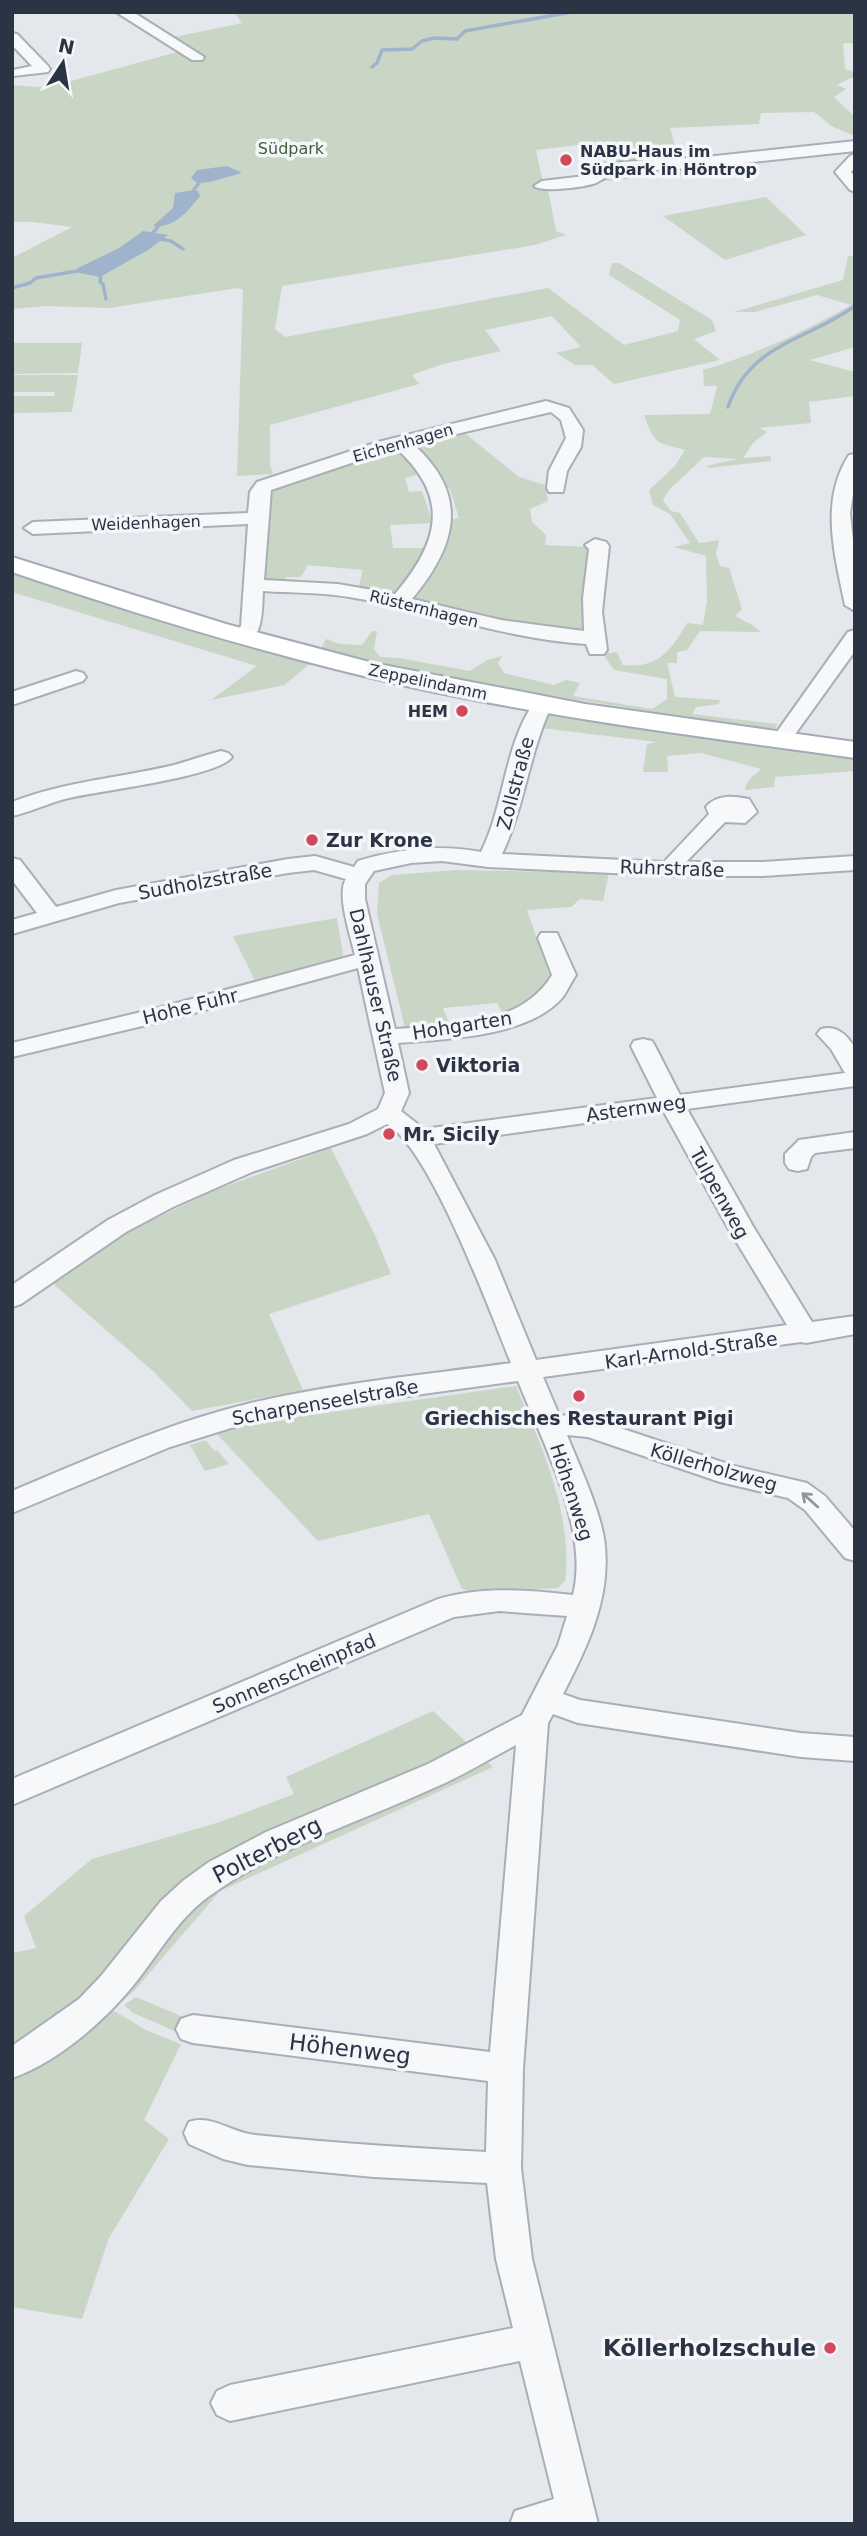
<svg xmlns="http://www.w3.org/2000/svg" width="867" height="2536" viewBox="0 0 867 2536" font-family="'DejaVu Sans',sans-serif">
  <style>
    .green { fill: #c9d6c5 }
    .water { fill: #9fb4cc }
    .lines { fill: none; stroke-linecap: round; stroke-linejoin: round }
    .stream { stroke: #9fb4cc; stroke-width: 3.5 }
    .minor-casing { stroke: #a9aeb7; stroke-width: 4 }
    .major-casing { stroke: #a3abb8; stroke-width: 4 }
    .minor { fill: #f7f8fa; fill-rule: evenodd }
    .major { fill: #fff; fill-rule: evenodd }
    .oneway { stroke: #9196a0 }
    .poi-dot { fill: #d1495b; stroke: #f4f6f9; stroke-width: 2.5 }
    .labels { text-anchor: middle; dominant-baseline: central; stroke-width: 7; stroke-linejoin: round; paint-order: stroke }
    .far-park-label { font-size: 16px; fill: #3f6138; stroke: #f4f6f9 }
    .far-poi-label { font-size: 16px; font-weight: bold; fill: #2b3445; stroke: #f4f6f9; text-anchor: start }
    .far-street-label { font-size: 16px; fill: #2b3445; stroke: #f4f6f9 }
    .street-label { font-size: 19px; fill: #2b3445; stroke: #f4f6f9 }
    .poi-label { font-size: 19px; font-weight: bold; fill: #2b3445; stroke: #f4f6f9; text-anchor: start }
    .near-street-label { font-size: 23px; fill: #2b3445; stroke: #f4f6f9 }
    .near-poi-label { font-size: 23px; font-weight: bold; fill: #2b3445; stroke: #f4f6f9; text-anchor: end }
  </style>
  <rect width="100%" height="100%" fill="#e4e7ec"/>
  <!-- green -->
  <path class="green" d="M234,12H855V43H843L845,69L855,72V76L837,85L846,89L834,97L855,117V136L833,127L814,112L761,113L759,124L670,128L683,175L592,182L614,169L579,145L536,150L543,183L537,189L548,190L556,231L566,235L535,245L282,286L275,329L285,337L548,288L624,345L678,331L680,320L609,275L612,263H619L712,320L716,331L694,339L720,360L614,384L592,365H575L556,353L581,347L552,316L485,330L501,351L443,364L412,375L419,384L270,425V465L273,474L237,476L243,290L238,288L109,308L46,306L12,309V258L72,227L33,222H12V85L38,87L64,83L188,49L170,38L242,23Z
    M766,197L806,235L725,260L663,216Z
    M848,256H855V347L810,360L855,372V396L809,402L811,423L759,428L767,432L753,443L743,458L771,456V461L709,468L706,466L737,459L704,457L669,490L663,500L671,511L680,513L699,543L719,540L716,554L720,566L729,568L742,609L735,616L754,626L760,632L700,631L687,650L677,652V663H667L675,697L720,700L719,704L696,707L692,714L777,724L775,730C622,707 470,686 320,650L326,639L340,644L362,645L372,631H377L374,649L380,657L399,658L470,671L487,660L502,656L498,663L504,673L554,685L566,680L580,683L573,696L652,709L667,699V679L614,670L603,654L617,652L623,665C657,669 671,651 687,623L703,625L707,601L706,556L674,547L690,543L670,514L653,505L649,490L675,466L685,450C655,442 655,445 644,415L710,414L717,386H704L703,370C756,354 804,332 851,305L817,295L755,312H734L843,280Z
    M12,343H82L78,373L12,374Z
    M12,375H78L72,412L12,413V396H54L55,392H12Z
    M461,430L519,477L545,485L548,501L530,509L532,522L546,535L545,545L591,547L586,624L582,630C546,639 451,610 411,600L448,520L459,518L450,489L441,488L410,443Z
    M391,450L406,453L418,468L416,475L405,478L409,492L422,491L433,523L390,525L393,548H430L399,592L392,595L358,589L363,570L308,565L301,577H286L285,583L265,581L270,489Z
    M12,570L310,664L284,685L211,700L257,666L12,592Z
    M545,716H565L855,758V771L775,777L774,787L745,790L748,781L761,769L701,753L667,756L668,772H643L647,744L657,742L541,728Z
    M457,870L609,873L603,901L580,899L571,907L527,910L553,986L504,1016L497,1003L443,1008L449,1023L405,1028L377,914L379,883L392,875Z
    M337,918L343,955L341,959L256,983L233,936Z
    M331,1148L375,1235L391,1274L269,1314L303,1390L192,1411L154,1372L51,1282L136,1228L213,1191Z
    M516,1386C541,1445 570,1507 566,1573L565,1581L558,1588L476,1593L462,1589L429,1514L318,1541L215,1432L240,1425Z
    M206,1440L214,1451L217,1450L229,1464L205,1471L190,1445Z
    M433,1711L493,1767L220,1891L134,1991L100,2018L114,2011L148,2031L181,2044L144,2120L169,2139L109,2238L82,2319L12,2307V1953L36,1948L24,1916L92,1859L220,1822L294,1794L286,1777Z
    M136,1997L183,2017L184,2035L133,2013L124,2005Z"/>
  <!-- water -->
  <path class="water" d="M227,166L242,173L210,182L197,183L191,178L197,170Z
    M187,191H198L200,196C188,211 174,229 153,226L173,208L175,193Z
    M143,231L168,235L148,250L100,277L74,272L78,268L119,248Z"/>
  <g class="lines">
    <!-- stream -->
    <path class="stream" d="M372,67L377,63L382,50L412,49L422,41L434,38L457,39L465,31L572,12
      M193,191L199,183
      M150,236L158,227
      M160,239L171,241L183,249
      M101,272L100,282L103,284L106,299
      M12,288L30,283L36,278L77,271
      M728,407C749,344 806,341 855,306"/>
    <defs>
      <path id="minor" d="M116,12H133L204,57L202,60H192Z
        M12,33L17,34L48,66L50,69L48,72L13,76V70L32,66L12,45Z
        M855,141V151L706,167L622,172C611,173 605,178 596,183C585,187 542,193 534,186L542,181L585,176L603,166L622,162L706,157Z
        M855,154V168L851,172L855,177V192L850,190L835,172L850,156Z
        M546,401L569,408L583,430L581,447L567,471L563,492H549L547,488L549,471L566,438L561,420L551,412L413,444C470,495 457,545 412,599L501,620L584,631L583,598L589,549L585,545L595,539L606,542L609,546L602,612L607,650L604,654H590L586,644C504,639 428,609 349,597C320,592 291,593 263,591C262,610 264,649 235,641L232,637L241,626L248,524L33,534L24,528L33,522L248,513L250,492L257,482L378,442ZM396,448C451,498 439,542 395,594L338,584L264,580L271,490Z
        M855,454V482L850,513L855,558V611L845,605C835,556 819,501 849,455Z
        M855,630V651L788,744H774L770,740L774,736L848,632Z
        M76,671L83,673L86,677L83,681L12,705V692Z
        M542,699L549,701L552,705C529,752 525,806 502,854L664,862L709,814L706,807C717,794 733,796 749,799L757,812L745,823L725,822L686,862H763L855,856V870L763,876H675L488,867L442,861L411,863L374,871L365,884V899L395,1029C449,1025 521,1027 552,975L538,938L541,933H557L576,975C571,982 567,992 562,998C528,1037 446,1039 398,1043L409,1093L401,1111L424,1129L657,1098L631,1046L634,1041L643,1039L652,1041L655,1046L680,1095L845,1073L831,1049L817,1034L821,1029C837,1025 847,1035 855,1048V1086L687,1109L754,1228L812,1322L855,1316V1334L806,1343L801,1342L543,1377L559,1415L590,1418L734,1466L807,1483L825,1496L855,1531V1561L845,1558L805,1510L788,1498L720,1482L588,1437L567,1435C579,1465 603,1516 605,1547C610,1600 587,1648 563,1694L580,1700L801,1733L855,1737V1761L801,1757L578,1723L553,1714L548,1723L523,2069L521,2168L532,2259L598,2524H510L515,2511L554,2499L520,2361L230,2421L217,2415L211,2403L217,2391L230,2385L513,2328L496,2259L487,2183L374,2177L248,2165L223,2159L189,2144L184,2133L189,2122C211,2114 232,2133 255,2135C332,2143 409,2148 486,2152L488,2081L193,2043L181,2039L176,2029L181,2019L193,2015L490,2052L516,1745C489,1759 464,1775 436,1787C360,1822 276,1847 208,1897C178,1919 159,1953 136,1982C107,2019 57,2063 12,2078V2046L79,1999L101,1976L161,1901L184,1880L209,1862L266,1832L428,1764L522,1715L558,1645L567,1616L499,1611L454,1617L12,1805V1779L438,1599C482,1586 528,1590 573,1595C590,1530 542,1441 518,1381L335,1406L250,1422L170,1447L12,1513V1491C89,1459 165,1424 247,1404C333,1383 423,1375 511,1363C490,1312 431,1150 387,1124L367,1134L252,1172L173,1207L126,1232L21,1304L12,1307V1285L108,1220L155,1195L234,1160L349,1124L378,1109L385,1093L358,968L176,1018L12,1057V1043L162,1007L355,955C351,937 336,894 346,879L314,870L288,873L119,903L12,934V920L37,913L12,880V858L20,860L56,907L116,890L288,859L315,856L354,867L358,861C398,849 439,844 481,852C505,804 504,745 535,701ZM664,1112L728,1228L787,1325L536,1360L495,1260L434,1144Z
        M221,751L228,753L232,757C218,777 98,791 69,798C50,802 32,812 12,816V802C63,782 117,778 170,766C187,762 204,755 221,751Z
        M855,1132V1148L815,1153L811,1157L807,1169L798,1171L789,1169L785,1163V1154L799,1140Z"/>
      <path id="major" d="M12,557L226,624L373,663L585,704L855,742V758C711,738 567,720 425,690C285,660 148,618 12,572Z"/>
    </defs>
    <!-- minor casing -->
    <use href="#minor" class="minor-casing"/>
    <!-- major casing -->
    <use href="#major" class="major-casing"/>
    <!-- minor -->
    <use href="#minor" class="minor"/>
    <!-- major -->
    <use href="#major" class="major"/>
  </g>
  <!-- one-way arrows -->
  <defs><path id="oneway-shaft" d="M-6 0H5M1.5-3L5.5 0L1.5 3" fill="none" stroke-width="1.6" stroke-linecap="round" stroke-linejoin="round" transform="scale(1.75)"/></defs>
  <use class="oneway" href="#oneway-shaft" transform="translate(810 1500) rotate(-138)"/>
  <!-- markers -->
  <g class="poi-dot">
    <circle cx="566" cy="160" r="7"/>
    <circle cx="462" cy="711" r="7"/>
    <circle cx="312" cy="840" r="7"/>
    <circle cx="422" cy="1065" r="7"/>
    <circle cx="389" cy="1134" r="7"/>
    <circle cx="579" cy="1396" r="7"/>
    <circle cx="830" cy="2348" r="7"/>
  </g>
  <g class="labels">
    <!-- far-park labels -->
    <g class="far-park-label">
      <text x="291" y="148">Südpark</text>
    </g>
    <!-- far-poi labels -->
    <g class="far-poi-label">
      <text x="580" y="151">NABU-Haus im<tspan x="580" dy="18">Südpark in Höntrop</tspan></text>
      <text x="448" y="711" text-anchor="end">HEM</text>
    </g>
    <!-- far-street labels -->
    <g class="far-street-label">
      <text transform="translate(403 443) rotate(-16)">Eichenhagen</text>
      <text transform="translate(146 523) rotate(-2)">Weidenhagen</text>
      <text transform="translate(424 609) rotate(14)">Rüsternhagen</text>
      <text transform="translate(428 682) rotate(12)">Zeppelindamm</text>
    </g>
    <!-- street labels -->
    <g class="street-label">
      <text transform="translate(515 783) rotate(-75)">Zollstraße</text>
      <text transform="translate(672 868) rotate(2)">Ruhrstraße</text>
      <text transform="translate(205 881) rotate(-10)">Sudholzstraße</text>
      <text transform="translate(376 995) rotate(77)">Dahlhauser Straße</text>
      <text transform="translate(190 1006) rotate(-14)">Hohe Fuhr</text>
      <text transform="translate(462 1025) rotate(-9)">Hohgarten</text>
      <text transform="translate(636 1108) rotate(-8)">Asternweg</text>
      <text transform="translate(720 1193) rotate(61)">Tulpenweg</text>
      <text transform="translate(691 1350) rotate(-8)">Karl-Arnold-Straße</text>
      <text transform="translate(325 1402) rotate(-10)">Scharpenseelstraße</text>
      <text transform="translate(714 1467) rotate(16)">Köllerholzweg</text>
      <text transform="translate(572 1492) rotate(72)">Höhenweg</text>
      <text transform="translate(294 1673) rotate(-23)">Sonnenscheinpfad</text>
    </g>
    <!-- poi labels -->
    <g class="poi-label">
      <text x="326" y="840">Zur Krone</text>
      <text x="436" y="1065">Viktoria</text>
      <text x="403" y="1134">Mr. Sicily</text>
      <text x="579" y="1418" text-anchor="middle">Griechisches Restaurant Pigi</text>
    </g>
    <!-- near-street labels -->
    <g class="near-street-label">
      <text transform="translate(267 1850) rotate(-27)">Polterberg</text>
      <text transform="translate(350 2049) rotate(7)">Höhenweg</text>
    </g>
    <!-- near-poi labels -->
    <g class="near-poi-label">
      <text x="816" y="2348">Köllerholzschule</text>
    </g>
  </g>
  <!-- border -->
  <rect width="867" height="2536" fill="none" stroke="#2b3445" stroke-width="28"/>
  <!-- north arrow -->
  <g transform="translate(63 63) rotate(12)" stroke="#f4f6f9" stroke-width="5" paint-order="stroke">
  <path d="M0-5L12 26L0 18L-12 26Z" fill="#2b3445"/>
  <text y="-10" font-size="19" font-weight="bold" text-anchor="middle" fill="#2b3445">N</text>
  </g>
</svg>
